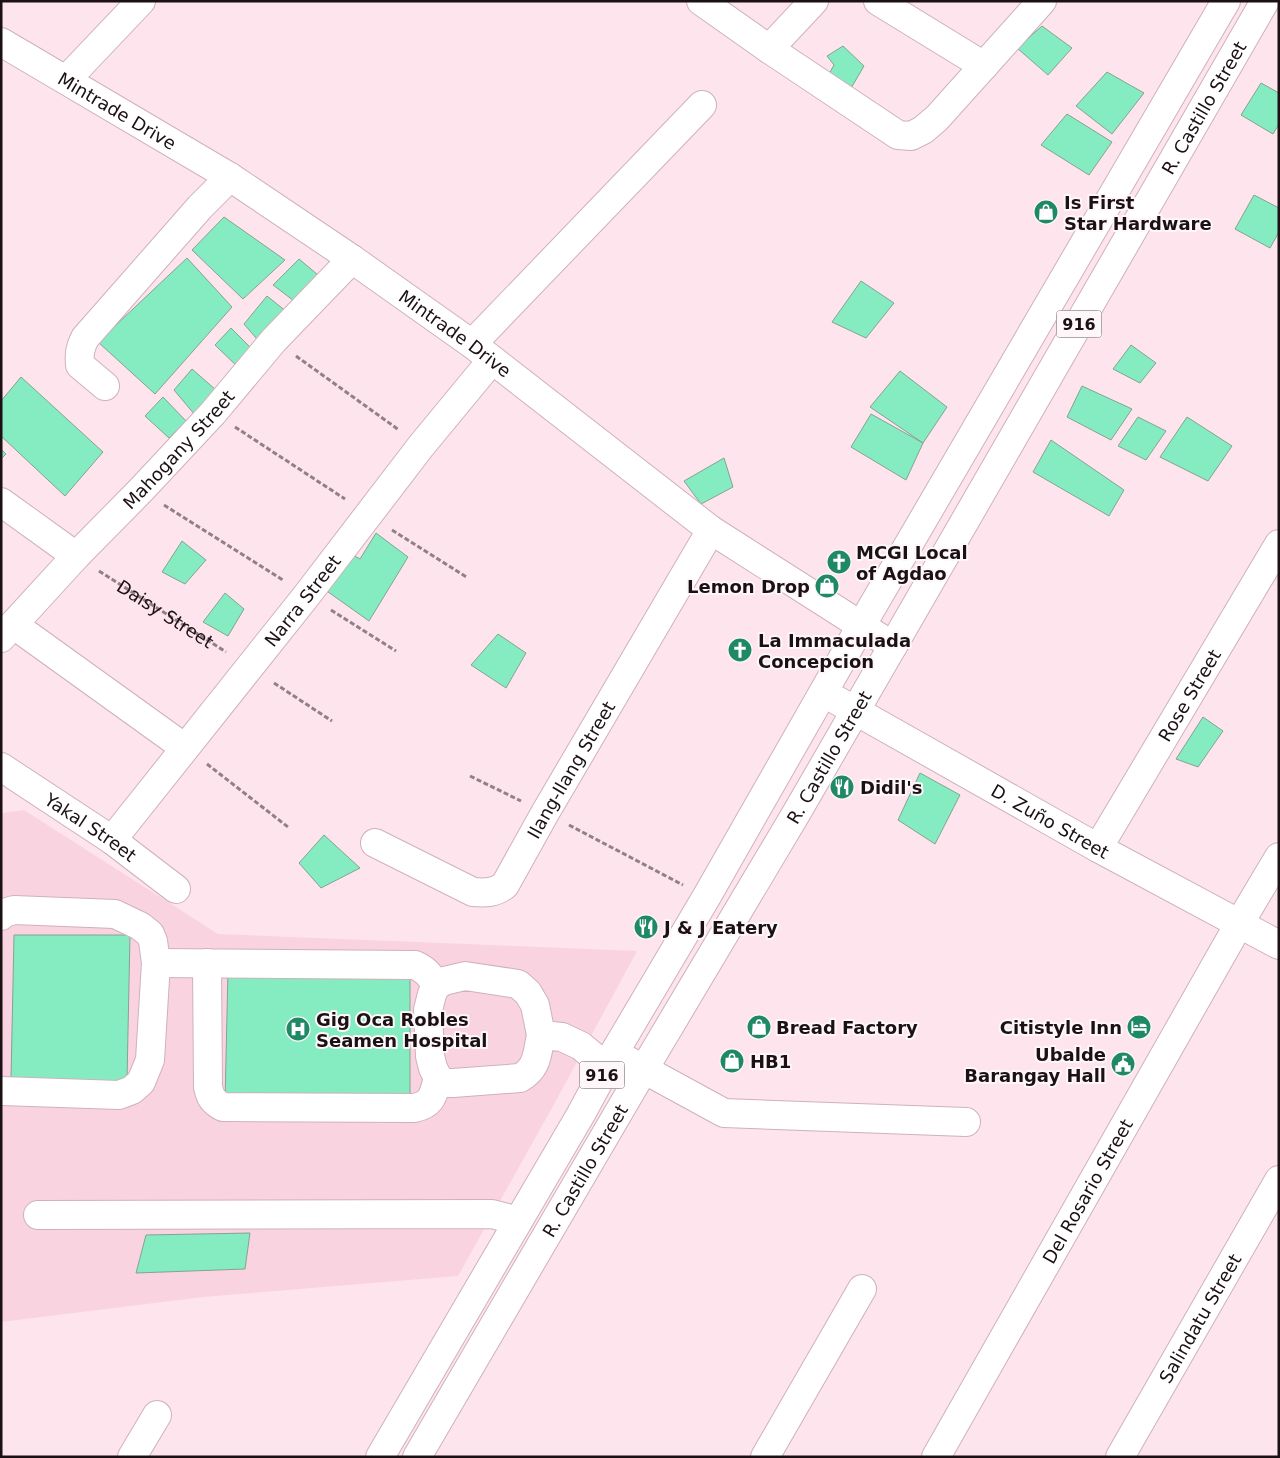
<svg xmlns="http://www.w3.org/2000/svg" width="1280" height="1458" viewBox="0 0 1280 1458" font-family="'DejaVu Sans',sans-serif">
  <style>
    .built { fill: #fad3e1 }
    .building { fill: #84ecc0; stroke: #85a294 }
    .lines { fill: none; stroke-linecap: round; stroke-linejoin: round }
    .minor-casing { stroke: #cfb1bc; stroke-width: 30 }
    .major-casing { stroke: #cfb1bc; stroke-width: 30 }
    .path { stroke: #928087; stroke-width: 3; stroke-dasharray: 5 2.5; stroke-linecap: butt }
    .minor { stroke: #fff; stroke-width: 28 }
    .major { stroke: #fff; stroke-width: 28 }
    .labels { text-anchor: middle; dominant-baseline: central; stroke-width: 4; stroke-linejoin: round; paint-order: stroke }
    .shield { fill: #fef7f9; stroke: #5f5659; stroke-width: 1 }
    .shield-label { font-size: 16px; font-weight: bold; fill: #1b1115 }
    .street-label { font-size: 18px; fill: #1b1115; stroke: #fef7f9 }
    .poi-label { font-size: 18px; font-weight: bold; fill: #1b1115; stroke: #fef7f9; text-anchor: start }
  </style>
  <rect width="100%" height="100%" fill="#fde4ed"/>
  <!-- built -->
  <path class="built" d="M24,810L218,934L637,951L552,1108L458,1276L203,1297L1,1322V813Z"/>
  <!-- building -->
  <path class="building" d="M1042,26L1072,48L1048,75L1017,48Z
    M843,46L864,66L847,95L824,83L834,65L827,56Z
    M1107,72L1144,93L1112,134L1076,106Z
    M1261,83L1279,93V124L1273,134L1241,115Z
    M1067,114L1112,142L1089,175L1041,145Z
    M1254,195L1279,208V232L1270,248L1235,229Z
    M224,217L285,260L243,299L192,250Z
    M187,258L232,307L155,394L98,342Z
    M299,259L324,280L298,304L273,285Z
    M861,281L894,303L866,338L832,322Z
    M267,296L287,312L262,345L244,324Z
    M231,328L255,352L240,369L215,345Z
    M1131,345L1156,363L1140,383L1113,369Z
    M192,369L216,390L195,415L174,390Z
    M900,371L947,407L923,443L870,407Z
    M21,377L103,452L65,496L1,436V401Z
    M1082,386L1132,409L1111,440L1067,417Z
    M163,397L186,421L169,438L145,416Z
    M871,414L923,443L906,480L851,447Z
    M1138,417L1166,431L1146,460L1118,446Z
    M1187,417L1232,446L1208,481L1160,457Z
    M1051,440L1124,490L1109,516L1033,472Z
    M1,449L6,454L1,459Z
    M724,458L733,487L701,504L684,481Z
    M376,533L408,557L369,621L324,589L351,554L360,559Z
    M182,541L206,560L185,584L162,572Z
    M225,593L244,609L228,636L203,622Z
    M498,634L526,653L506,688L471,665Z
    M1203,717L1223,731L1198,767L1176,759Z
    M920,773L960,795L935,844L898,820Z
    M324,835L360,868L321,888L299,863Z
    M14,935H130L127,1081L11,1079Z
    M228,970H410V1104L225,1103Z
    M250,1233L245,1269L136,1273L146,1235Z"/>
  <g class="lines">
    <defs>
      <g id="minor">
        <path d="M701,1L769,49L898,135L911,136L923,130L937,118L1042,1"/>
        <path d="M878,1L984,66"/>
        <path id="s2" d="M1,42L230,177L352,259L472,344L711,530L893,646"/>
        <path d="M769,49L814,1"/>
        <path d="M66,80L141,1"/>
        <path d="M472,344L702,105"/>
        <path d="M105,386L80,365C79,354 80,348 85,338L200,207L230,177"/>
        <path d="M1,502L76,556"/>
        <path d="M14,625L185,748"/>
        <path id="s3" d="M1,638L76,556L141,490L213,413L274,340L352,259"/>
        <path id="s4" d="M824,693L1098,848L1279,945"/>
        <path id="s5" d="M1,767L112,840L176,889"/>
        <path id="s6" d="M112,840L307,595L421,446L492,360"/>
        <path id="s7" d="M375,843L473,892C486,893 495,893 505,885L545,813L711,530"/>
        <path id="s8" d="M1098,848L1279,544"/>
        <path d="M1,916L4,913L14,910L115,914L140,926L150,934L153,941L156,963L150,1060L141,1082L132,1090L119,1095L1,1091"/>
        <path d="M156,963L415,965C426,970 431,976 436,986"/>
        <path d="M207,963L208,1087C210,1097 213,1102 223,1107L414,1108C433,1104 433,1095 438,1078"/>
        <path d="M541,1035C537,1053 538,1068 520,1078L453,1083H445L438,1078L433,1068L430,1056L428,1010L432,994L436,986L444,981L465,976L518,984L528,993L535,1005L541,1035L562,1037L581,1046L606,1067"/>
        <path d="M614,1053L724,1113L966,1122"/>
        <path d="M38,1215L492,1214L518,1221"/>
        <path d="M132,1457L157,1415"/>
        <path d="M765,1457L862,1289"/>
        <path id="s9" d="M936,1457L1239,924L1279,857"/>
        <path id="s10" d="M1120,1457L1279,1180"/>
      </g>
      <g id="major">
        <path d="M380,1457L581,1114L614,1053L707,896L861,626L1226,1"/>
        <path id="s11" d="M417,1457L644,1069L797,812L1265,1"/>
      </g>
    </defs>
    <!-- minor casing -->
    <use href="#minor" class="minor-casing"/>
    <!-- major casing -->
    <use href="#major" class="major-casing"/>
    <!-- path -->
    <g class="path">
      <path d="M296,356L399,430"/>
      <path d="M235,427L345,499"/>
      <path d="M164,505L283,580"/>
      <path d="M392,530L468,578"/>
      <path id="s1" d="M99,571L226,652"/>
      <path d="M331,610L396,651"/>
      <path d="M274,683L332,721"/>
      <path d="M207,764L288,827"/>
      <path d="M470,776L521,801"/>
      <path d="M569,825L683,885"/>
    </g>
    <!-- minor -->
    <use href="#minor" class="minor"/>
    <!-- major -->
    <use href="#major" class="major"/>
  </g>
  <!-- icons -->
  <defs>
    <symbol id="shop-disc" viewBox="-11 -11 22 22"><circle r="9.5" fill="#1f8864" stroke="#fef7f9"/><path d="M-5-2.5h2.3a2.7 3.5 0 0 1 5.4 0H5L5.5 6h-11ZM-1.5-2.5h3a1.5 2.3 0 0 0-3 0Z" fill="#fff"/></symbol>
    <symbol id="church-disc" viewBox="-11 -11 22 22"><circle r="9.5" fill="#1f8864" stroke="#fef7f9"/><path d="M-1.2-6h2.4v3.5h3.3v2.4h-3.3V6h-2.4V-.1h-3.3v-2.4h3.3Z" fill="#fff"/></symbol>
    <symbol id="restaurant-disc" viewBox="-11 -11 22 22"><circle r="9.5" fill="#1f8864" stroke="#fef7f9"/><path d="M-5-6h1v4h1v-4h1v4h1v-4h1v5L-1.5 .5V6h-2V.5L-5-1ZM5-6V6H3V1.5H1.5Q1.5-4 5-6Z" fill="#fff"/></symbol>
    <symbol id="hotel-disc" viewBox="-11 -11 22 22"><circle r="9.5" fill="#1f8864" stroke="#fef7f9"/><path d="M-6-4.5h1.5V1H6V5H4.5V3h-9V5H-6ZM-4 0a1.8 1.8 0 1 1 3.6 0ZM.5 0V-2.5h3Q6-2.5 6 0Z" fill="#fff"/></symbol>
    <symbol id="hospital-disc" viewBox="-11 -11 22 22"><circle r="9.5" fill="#1f8864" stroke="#fef7f9"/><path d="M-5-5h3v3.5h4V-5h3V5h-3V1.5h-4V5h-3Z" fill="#fff"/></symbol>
    <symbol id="civic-disc" viewBox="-11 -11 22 22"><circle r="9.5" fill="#1f8864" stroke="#fef7f9"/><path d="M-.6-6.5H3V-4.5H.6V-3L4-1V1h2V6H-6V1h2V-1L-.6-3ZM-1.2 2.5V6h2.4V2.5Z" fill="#fff"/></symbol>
  </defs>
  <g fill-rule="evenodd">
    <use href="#shop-disc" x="1032" y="198" width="28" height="28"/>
    <use href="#church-disc" x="825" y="548" width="28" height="28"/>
    <use href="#shop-disc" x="813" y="572" width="28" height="28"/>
    <use href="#church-disc" x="726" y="636" width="28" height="28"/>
    <use href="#restaurant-disc" x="828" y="773" width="28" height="28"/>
    <use href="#restaurant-disc" x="632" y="913" width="28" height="28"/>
    <use href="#shop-disc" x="745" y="1013" width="28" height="28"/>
    <use href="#hotel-disc" x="1125" y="1013" width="28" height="28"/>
    <use href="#hospital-disc" x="284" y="1015" width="28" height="28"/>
    <use href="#shop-disc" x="718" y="1047" width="28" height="28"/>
    <use href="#civic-disc" x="1109" y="1050" width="28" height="28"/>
  </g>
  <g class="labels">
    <!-- shield labels -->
    <g class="shield">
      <rect x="1056.5" y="310.5" width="45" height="27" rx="4"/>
      <rect x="579.5" y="1061.5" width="45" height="27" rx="4"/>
    </g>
    <g class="shield-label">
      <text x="1079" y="324">916</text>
      <text x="602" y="1075">916</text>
    </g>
    <!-- street labels -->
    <g class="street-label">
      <text stroke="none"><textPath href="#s11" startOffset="1562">R. Castillo Street</textPath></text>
      <text stroke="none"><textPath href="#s2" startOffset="135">Mintrade Drive</textPath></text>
      <text stroke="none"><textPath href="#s2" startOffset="540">Mintrade Drive</textPath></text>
      <text stroke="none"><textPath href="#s3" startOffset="259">Mahogany Street</textPath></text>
      <text stroke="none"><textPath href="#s6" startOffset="306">Narra Street</textPath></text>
      <text stroke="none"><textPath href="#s1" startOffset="79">Daisy Street</textPath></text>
      <text stroke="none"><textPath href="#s8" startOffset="178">Rose Street</textPath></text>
      <text stroke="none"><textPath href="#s11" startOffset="812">R. Castillo Street</textPath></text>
      <text stroke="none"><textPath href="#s7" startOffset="276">Ilang-Ilang Street</textPath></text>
      <text stroke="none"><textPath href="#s4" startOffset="260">D. Zuño Street</textPath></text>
      <text stroke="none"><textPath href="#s5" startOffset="108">Yakal Street</textPath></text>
      <text stroke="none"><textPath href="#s11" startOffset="332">R. Castillo Street</textPath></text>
      <text stroke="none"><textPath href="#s9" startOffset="306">Del Rosario Street</textPath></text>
      <text stroke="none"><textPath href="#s10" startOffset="160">Salindatu Street</textPath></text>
    </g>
    <!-- poi labels -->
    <g class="poi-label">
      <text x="1064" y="202">Is First<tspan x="1064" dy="21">Star Hardware</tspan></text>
      <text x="856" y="552">MCGI Local<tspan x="856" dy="21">of Agdao</tspan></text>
      <text x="810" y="586" text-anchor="end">Lemon Drop</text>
      <text x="758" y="640">La Immaculada<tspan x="758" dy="21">Concepcion</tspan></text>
      <text x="860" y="787">Didil's</text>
      <text x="664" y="927">J &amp; J Eatery</text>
      <text x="316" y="1019">Gig Oca Robles<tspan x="316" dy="21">Seamen Hospital</tspan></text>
      <text x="776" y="1027">Bread Factory</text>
      <text x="1122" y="1027" text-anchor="end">Citistyle Inn</text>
      <text x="1106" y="1054" text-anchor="end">Ubalde<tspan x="1106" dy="21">Barangay Hall</tspan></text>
      <text x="750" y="1061">HB1</text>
    </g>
  </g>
  <!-- border -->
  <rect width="1280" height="1458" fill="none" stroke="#1b1115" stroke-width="5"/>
</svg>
